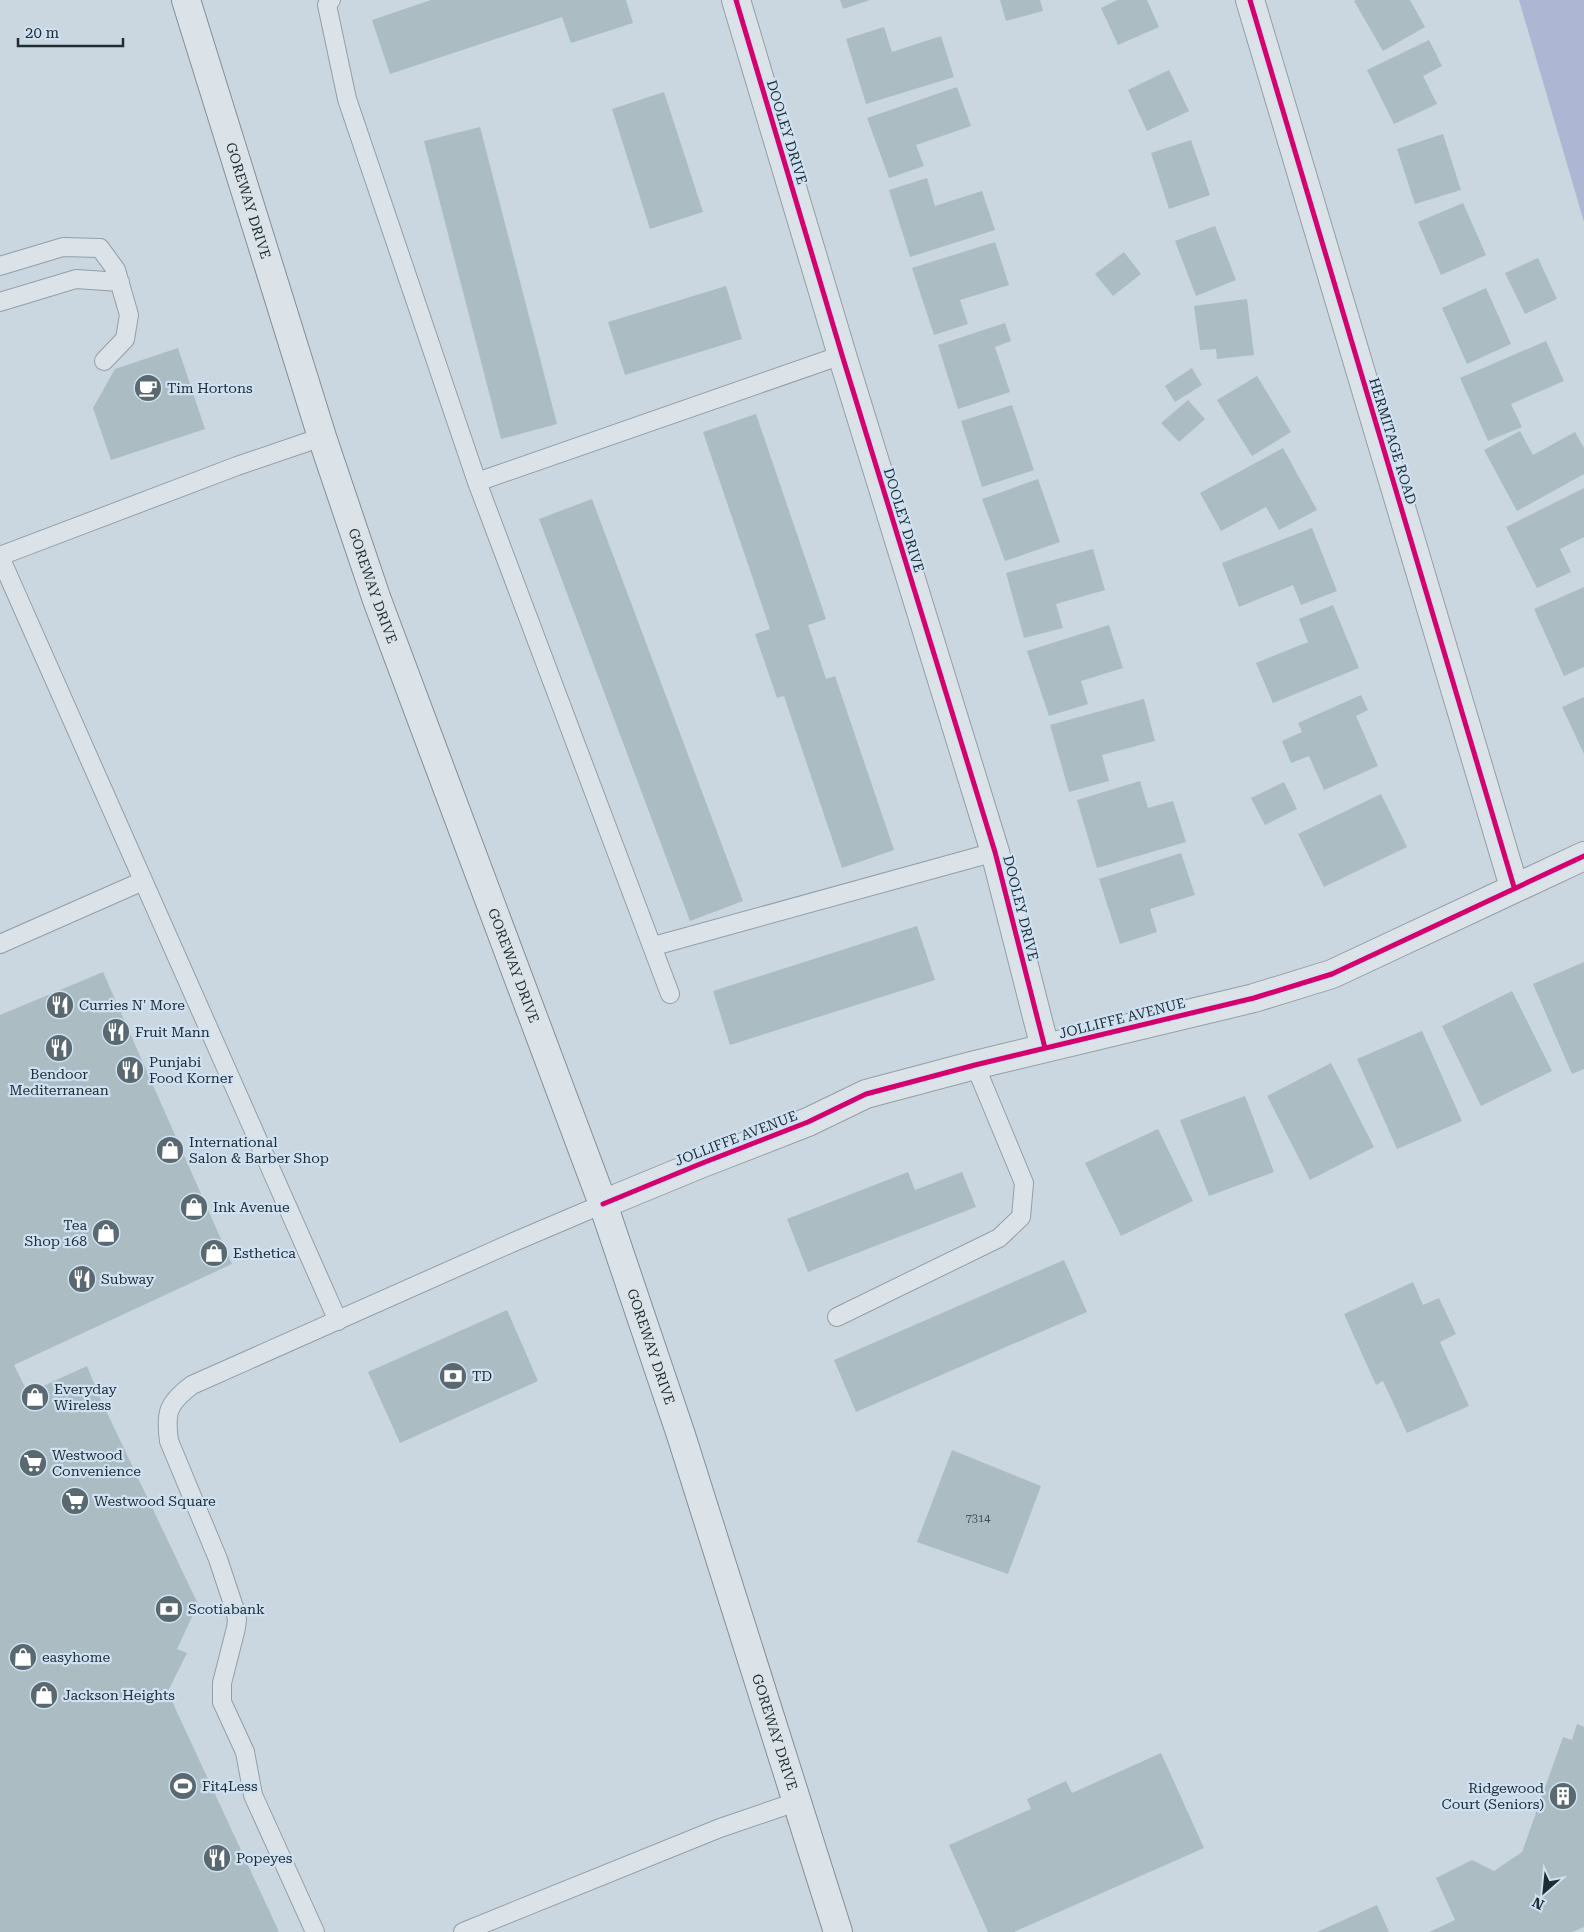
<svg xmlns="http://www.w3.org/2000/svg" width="1584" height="1932" viewBox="0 0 1584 1932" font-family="'Roboto Serif',serif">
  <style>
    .green { fill: #adb6d2 }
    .building { fill: #abbdc3 }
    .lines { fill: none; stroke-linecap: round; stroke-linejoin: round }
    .service-casing { stroke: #949ea5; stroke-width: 20 }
    .minor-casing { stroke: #949ea5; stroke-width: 30 }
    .secondary-casing { stroke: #838e95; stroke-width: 30 }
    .service { stroke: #dbe3e9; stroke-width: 18 }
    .minor { stroke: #dbe3e9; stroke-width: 28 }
    .secondary { stroke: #dbe3e9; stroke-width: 28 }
    .cycleway-casing { stroke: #cfe1f2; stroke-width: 8 }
    .cycleway { stroke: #d6006c; stroke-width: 5 }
    .labels { text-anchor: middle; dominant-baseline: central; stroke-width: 4.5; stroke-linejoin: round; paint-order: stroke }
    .number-label { font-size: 11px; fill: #405156 }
    .street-label { font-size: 14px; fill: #1d2d32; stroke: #cfe1f2 }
    .poi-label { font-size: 14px; fill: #1d2d32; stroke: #cfe1f2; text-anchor: start }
  </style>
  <rect width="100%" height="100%" fill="#cad6e0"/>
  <!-- green -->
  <path class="green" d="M1519,0H1584V222Z"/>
  <!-- building -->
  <path class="building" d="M431,0H626L633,23L571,43L562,17L390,74L372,20Z
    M840,0H870L843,9Z
    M1000,0H1040L1043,11L1006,21Z
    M1117,0H1147L1159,27L1118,45L1101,8Z
    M1357,0H1410L1425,27L1383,51L1354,1Z
    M884,27L892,52L941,36L954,77L866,104L846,39Z
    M1429,40L1442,66L1423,76L1437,104L1394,124L1367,70Z
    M1169,70L1189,111L1147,131L1128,90Z
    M957,87L971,126L916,145L924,166L889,178L867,118Z
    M664,92L703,212L650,229L612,109Z
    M480,127L557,424L501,439L424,141Z
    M1443,134L1461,190L1415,204L1397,149Z
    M1191,140L1210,195L1169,209L1151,153Z
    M927,178L935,206L982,191L995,230L910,257L889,190Z
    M1463,203L1486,255L1441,275L1418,222Z
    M1215,226L1236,280L1196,296L1175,241Z
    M995,242L1009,285L960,300L968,324L934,335L912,268Z
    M1124,252L1141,274L1113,296L1095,274Z
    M1538,258L1557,299L1525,314L1505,273Z
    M726,286L742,339L625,375L608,322Z
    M1486,288L1511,344L1467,364L1442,308Z
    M1247,299L1254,355L1217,359L1216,349L1200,350L1194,306Z
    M1005,323L1011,341L995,347L1010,392L958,409L938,345Z
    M1546,341L1564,381L1511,404L1522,427L1488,441L1460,378Z
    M178,348L205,429L111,460L93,408L115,369Z
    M1192,368L1202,385L1175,402L1165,386Z
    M1257,376L1291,432L1252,456L1217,400Z
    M1188,400L1205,419L1179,442L1161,423Z
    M1012,405L1034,470L982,487L961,421Z
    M756,414L826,619L808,625L826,679L835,676L894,850L842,868L784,696L777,698L755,634L770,629L703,432Z
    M1520,431L1533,455L1575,432L1584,448V474L1517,511L1484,450Z
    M1283,448L1317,510L1279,530L1266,507L1221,531L1200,493Z
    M1038,479L1060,542L1005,561L982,499Z
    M1584,488V537L1560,549L1571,572L1537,588L1506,527Z
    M592,499L743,901L690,921L539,519Z
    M1312,528L1337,591L1301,605L1293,585L1239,607L1222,563Z
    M1093,549L1105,590L1056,604L1063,628L1024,638L1006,573Z
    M1584,587V667L1564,676L1534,609Z
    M1333,605L1359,668L1273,703L1256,663L1308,642L1299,619Z
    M1109,625L1123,668L1081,681L1088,704L1049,716L1027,651Z
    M1361,695L1368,710L1356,716L1378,766L1324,790L1309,756L1291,763L1282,741L1302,732L1298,723Z
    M1584,697V754L1562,707Z
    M1144,699L1155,741L1102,755L1109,781L1069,792L1050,725Z
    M1140,781L1148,808L1173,801L1186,842L1097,868L1077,800Z
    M1284,782L1297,809L1265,825L1251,798Z
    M1381,794L1407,847L1324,887L1298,834Z
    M1181,853L1195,895L1150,909L1157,932L1120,944L1099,879Z
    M917,926L935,980L730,1045L713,991Z
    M1584,962V1069L1572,1074L1533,984Z
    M103,972L232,1264L14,1365L28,1393L87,1366L100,1398L198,1604L177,1649L187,1653L168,1691L176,1710L279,1932H0V1015Z
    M1512,991L1552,1071L1481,1106L1442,1026Z
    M1422,1031L1462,1121L1397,1149L1357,1059Z
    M1331,1063L1374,1147L1310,1180L1267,1096Z
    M1245,1096L1274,1172L1209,1196L1180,1120Z
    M1158,1129L1193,1201L1121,1236L1085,1163Z
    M908,1172L915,1190L962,1172L976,1207L808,1272L787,1219Z
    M1064,1260L1087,1312L856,1412L834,1360Z
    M1413,1282L1423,1305L1439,1298L1456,1334L1440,1342L1469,1406L1407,1433L1383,1381L1376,1385L1344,1314Z
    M507,1310L538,1381L400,1443L368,1372Z
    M952,1450L1041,1486L1008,1574L917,1542Z
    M1577,1724L1584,1727V1927L1572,1932H1429L1455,1920L1436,1878L1472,1860L1494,1871L1522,1852L1563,1737L1572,1740Z
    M1161,1753L1204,1848L1014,1932H988L949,1845L1031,1809L1027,1799L1066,1781L1072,1793Z
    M1377,1905L1389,1932H1317Z"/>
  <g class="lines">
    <defs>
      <path id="service" d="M331,0L327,5L347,99L477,482L670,994
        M0,266L63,247L100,248L116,270L129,315L125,339L104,361
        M0,302L76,279L120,282
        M477,482L842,355
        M0,556L237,466L322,437
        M0,557L338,1321
        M0,944L143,881
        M654,946L995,852
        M837,1317L999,1238L1021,1217L1024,1183L975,1065
        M315,1932L253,1795L245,1752L222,1702V1683L236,1628L237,1619L235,1610L218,1559L169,1441C165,1412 168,1403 192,1385L516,1241L603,1204
        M463,1932L720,1828L796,1802"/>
      <path id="minor" d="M736,0L842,355L995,852L1045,1048
        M1250,0L1514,887
        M603,1204L700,1164L808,1122L866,1094L975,1065L1254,998L1332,974L1584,856"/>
      <g id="secondary">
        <path id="s1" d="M186,0L322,437L377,600L603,1204L681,1435L838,1932"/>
      </g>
    </defs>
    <!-- service casing -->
    <use href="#service" class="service-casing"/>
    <!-- minor casing -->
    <use href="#minor" class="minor-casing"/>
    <!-- secondary casing -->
    <use href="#secondary" class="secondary-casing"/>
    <!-- service -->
    <use href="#service" class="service"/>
    <!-- minor -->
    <use href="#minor" class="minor"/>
    <!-- secondary -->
    <use href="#secondary" class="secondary"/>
    <defs>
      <path id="cycleway" d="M736,0L842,355L995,852L1045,1048
        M1250,0L1514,887
        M603,1204L700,1164L808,1122L866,1094L975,1065L1254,998L1332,974L1584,856"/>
    </defs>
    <!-- cycleway casing -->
    <use href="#cycleway" class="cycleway-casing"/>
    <!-- cycleway -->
    <use href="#cycleway" class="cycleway"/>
  </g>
  <!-- icons -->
  <defs>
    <symbol id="cafe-disc" viewBox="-11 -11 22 22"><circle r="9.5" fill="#5a686f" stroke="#cfe1f2"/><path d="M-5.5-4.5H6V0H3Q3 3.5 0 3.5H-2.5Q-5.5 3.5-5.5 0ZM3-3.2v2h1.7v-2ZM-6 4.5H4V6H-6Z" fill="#fff"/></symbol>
    <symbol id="restaurant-disc" viewBox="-11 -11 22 22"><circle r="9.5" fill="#5a686f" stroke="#cfe1f2"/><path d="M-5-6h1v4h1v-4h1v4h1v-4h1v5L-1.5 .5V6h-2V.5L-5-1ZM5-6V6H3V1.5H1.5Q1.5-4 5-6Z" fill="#fff"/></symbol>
    <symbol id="shop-disc" viewBox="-11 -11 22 22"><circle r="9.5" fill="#5a686f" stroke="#cfe1f2"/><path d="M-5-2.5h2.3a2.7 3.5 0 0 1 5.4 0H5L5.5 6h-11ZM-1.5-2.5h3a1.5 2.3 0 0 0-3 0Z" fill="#fff"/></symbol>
    <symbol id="bank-disc" viewBox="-11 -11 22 22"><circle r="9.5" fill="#5a686f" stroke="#cfe1f2"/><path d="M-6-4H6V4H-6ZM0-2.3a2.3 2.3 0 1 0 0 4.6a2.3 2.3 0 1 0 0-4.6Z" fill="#fff"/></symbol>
    <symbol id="supermarket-disc" viewBox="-11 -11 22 22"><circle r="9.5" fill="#5a686f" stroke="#cfe1f2"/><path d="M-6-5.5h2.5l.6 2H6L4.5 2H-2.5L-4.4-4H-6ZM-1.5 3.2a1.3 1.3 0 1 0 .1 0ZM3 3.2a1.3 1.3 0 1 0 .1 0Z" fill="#fff"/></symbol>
    <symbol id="stadium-disc" viewBox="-11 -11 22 22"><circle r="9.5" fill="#5a686f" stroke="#cfe1f2"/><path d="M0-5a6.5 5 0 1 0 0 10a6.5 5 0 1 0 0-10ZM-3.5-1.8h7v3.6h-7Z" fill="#fff"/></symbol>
    <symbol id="building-disc" viewBox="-11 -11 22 22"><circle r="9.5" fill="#5a686f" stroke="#cfe1f2"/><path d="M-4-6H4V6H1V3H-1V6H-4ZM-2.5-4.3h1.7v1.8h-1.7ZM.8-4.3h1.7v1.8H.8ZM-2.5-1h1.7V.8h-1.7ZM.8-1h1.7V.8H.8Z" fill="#fff"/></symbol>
  </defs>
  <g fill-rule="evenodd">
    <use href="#cafe-disc" x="132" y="372" width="32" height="32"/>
    <use href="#restaurant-disc" x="44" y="989" width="32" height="32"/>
    <use href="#restaurant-disc" x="100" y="1016" width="32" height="32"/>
    <use href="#restaurant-disc" x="43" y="1032" width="32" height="32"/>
    <use href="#restaurant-disc" x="114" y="1054" width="32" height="32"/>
    <use href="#shop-disc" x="154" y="1134" width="32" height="32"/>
    <use href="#shop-disc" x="178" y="1191" width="32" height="32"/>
    <use href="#shop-disc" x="90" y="1217" width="32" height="32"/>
    <use href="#shop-disc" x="198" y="1237" width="32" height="32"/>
    <use href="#restaurant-disc" x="66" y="1263" width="32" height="32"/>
    <use href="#bank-disc" x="437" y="1360" width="32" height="32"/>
    <use href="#shop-disc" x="19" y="1381" width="32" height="32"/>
    <use href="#supermarket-disc" x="17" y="1447" width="32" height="32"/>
    <use href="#supermarket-disc" x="59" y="1485" width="32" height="32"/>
    <use href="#bank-disc" x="153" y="1593" width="32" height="32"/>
    <use href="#shop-disc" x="7" y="1641" width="32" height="32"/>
    <use href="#shop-disc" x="28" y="1679" width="32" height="32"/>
    <use href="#stadium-disc" x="167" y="1770" width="32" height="32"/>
    <use href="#building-disc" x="1547" y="1780" width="32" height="32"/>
    <use href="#restaurant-disc" x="201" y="1842" width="32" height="32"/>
  </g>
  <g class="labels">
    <!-- number labels -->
    <g class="number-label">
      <text x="978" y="1518">7314</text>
    </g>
    <!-- street labels -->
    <g class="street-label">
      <text transform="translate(787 132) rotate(73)">DOOLEY DRIVE</text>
      <text stroke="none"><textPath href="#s1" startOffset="210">GOREWAY DRIVE</textPath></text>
      <text transform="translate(1393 441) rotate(73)">HERMITAGE ROAD</text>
      <text transform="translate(904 520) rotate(73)">DOOLEY DRIVE</text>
      <text stroke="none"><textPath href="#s1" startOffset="615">GOREWAY DRIVE</textPath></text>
      <text transform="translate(1021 908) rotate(76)">DOOLEY DRIVE</text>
      <text stroke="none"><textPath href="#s1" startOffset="1020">GOREWAY DRIVE</textPath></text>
      <text transform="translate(1122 1018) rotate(-14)">JOLLIFFE AVENUE</text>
      <text transform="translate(736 1138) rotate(-21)">JOLLIFFE AVENUE</text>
      <text stroke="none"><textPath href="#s1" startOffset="1425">GOREWAY DRIVE</textPath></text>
      <text stroke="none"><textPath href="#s1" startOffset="1830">GOREWAY DRIVE</textPath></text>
    </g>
    <!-- poi labels -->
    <g class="poi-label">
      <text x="167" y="388">Tim Hortons</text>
      <text x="79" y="1005">Curries N' More</text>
      <text x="135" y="1032">Fruit Mann</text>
      <text x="149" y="1062">Punjabi<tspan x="149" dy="16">Food Korner</tspan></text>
      <text x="59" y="1074" text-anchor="middle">Bendoor<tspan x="59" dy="16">Mediterranean</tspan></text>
      <text x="189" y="1142">International<tspan x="189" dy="16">Salon &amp; Barber Shop</tspan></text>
      <text x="213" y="1207">Ink Avenue</text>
      <text x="87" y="1225" text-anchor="end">Tea<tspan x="87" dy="16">Shop 168</tspan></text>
      <text x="233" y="1253">Esthetica</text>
      <text x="101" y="1279">Subway</text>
      <text x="472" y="1376">TD</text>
      <text x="54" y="1389">Everyday<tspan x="54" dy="16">Wireless</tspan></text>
      <text x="52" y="1455">Westwood<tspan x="52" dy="16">Convenience</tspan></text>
      <text x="94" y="1501">Westwood Square</text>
      <text x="188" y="1609">Scotiabank</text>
      <text x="42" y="1657">easyhome</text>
      <text x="63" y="1695">Jackson Heights</text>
      <text x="202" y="1786">Fit4Less</text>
      <text x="1544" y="1788" text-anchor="end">Ridgewood<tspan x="1544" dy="16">Court (Seniors)</tspan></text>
      <text x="236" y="1858">Popeyes</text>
    </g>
  </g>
  <!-- north arrow -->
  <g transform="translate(1544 1892) rotate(207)" stroke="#cfe1f2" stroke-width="4" paint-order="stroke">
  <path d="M0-4L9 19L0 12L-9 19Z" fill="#1d2d32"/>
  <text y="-8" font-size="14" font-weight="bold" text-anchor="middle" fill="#1d2d32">N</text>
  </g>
  <!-- scale -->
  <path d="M18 38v8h105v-8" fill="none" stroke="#1d2d32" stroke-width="2.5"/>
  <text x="25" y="38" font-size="15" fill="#1d2d32" stroke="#cfe1f2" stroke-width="4" paint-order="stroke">20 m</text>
</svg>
